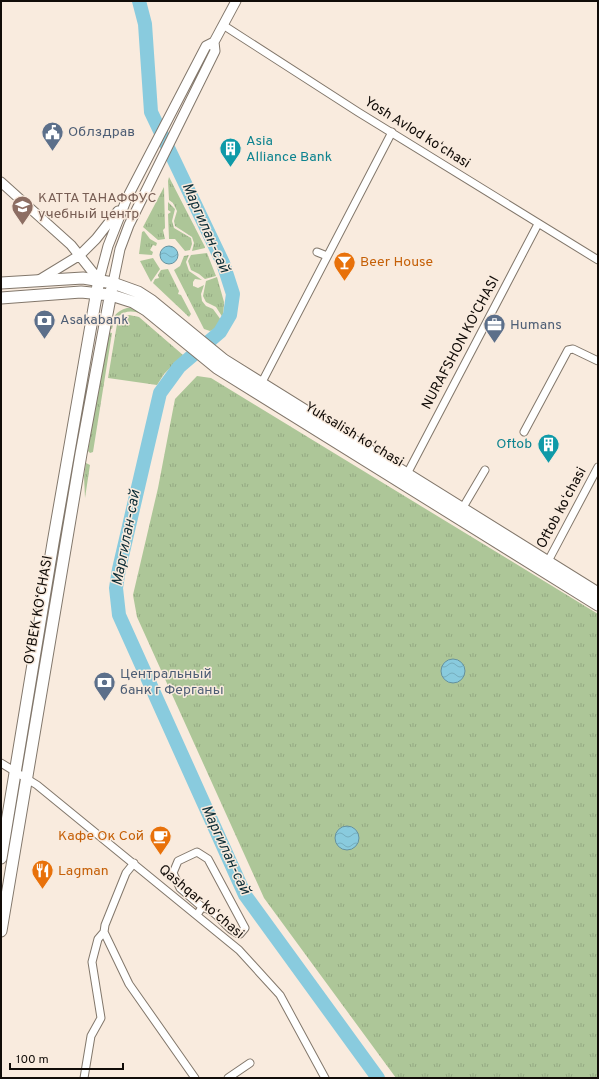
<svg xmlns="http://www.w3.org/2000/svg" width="599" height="1079" viewBox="0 0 599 1079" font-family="Overpass,sans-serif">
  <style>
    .grass { fill: url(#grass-tufts) }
    .water { fill: url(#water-waves); stroke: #65929e }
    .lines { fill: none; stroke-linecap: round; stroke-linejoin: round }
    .river { stroke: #89cbde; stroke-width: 14 }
    .street-casing { stroke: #82776b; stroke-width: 9 }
    .secondary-casing { stroke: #82776b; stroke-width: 11 }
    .primary-casing { stroke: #82776b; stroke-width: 13 }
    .street { stroke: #fff; stroke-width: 7 }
    .secondary { stroke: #fff; stroke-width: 9 }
    .primary { stroke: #fff; stroke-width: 11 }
    .labels { text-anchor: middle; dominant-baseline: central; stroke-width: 3; stroke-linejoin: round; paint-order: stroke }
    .service-label { font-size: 14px; fill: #4e5e75; stroke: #f9ebde; text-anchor: start }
    .street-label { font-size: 14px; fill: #110c08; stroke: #f9ebde }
    .culture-label { font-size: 14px; fill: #0d838f; stroke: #f9ebde; text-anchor: start }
    .education-label { font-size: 14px; fill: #785e54; stroke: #f9ebde; text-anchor: start }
    .food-label { font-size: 14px; fill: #c56008; stroke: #f9ebde; text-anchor: start }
    .water-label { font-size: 15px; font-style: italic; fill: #0d2e37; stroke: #f9ebde }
  </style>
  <defs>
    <pattern id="grass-tufts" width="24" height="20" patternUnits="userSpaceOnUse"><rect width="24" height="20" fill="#adc698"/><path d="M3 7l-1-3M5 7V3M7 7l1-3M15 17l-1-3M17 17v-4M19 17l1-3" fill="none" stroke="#94a982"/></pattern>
    <pattern id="water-waves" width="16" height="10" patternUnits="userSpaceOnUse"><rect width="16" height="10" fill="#89cbde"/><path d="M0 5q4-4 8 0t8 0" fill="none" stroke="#75adbd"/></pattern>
  </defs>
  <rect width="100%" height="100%" fill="#f9ebde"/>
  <!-- grass -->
  <path class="grass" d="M169,177L205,247V248L192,251L194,243L192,237L175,226L174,221L177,211L173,203L169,200L168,181Z
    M164,187L165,228L163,230L165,239L158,240L143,227Z
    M168,202L175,209L172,221L174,228L191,238L192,244L190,250L185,251L175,239H169L168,214L171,212L168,210Z
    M144,231L150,239L157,243L156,246L153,245L150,250L153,252L152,255L139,254L142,232Z
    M207,253L216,276L205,279L199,274L191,270L188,261L191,255Z
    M189,255L186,262L189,271L202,280L195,279L193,282V286L198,288L204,285L201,294L202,301L206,306L213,309L221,320L215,329L210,331L204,329L174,270L180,266L184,256Z
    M153,258L160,269L151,282L140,261Z
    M168,269L179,291L178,294L181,295L191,314L189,317L153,283L155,279L159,278L158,275L161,270Z
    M217,277L224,302L223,318L216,307L206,302L203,296L206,281Z
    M127,308H134L144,313L143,315C129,307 115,313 112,329L108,328C112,318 116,311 127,308Z
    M129,315L139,317L183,355L164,374L157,385L108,378L117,324L121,318Z
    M107,332L112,333L93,452L90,453L88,451Z
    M197,376L211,378L598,614V1078H396L264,898L137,617L133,595L158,488L175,399Z
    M86,463L90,465L85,498L84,476Z"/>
  <!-- water -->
  <path class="water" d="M160 255a9 9 0 1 1 18 0a9 9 0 1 1-18 0Z
    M441 671a12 12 0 1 1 24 0a12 12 0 1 1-24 0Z
    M335 838a12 12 0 1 1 24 0a12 12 0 1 1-24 0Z"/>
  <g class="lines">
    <!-- river -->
    <path class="river" d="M139,1L145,24L151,112L223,263L233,294L230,315L220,332L179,367L160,393L119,569L116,588L119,615L245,895L378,1078"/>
    <defs>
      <path id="street" d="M223,25L358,112L598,260
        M317,252L327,256
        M261,384L392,132
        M524,432L568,350L573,349L598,361
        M407,474L538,224
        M462,509L485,470
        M546,565L598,467
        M1,763L37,785L239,950L280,995L325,1078
        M134,863L126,873L105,925L104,932L129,984L195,1078
        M197,915L202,907L180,888L173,873L178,861L197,852L208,859L245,928L240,934C226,931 219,911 202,907
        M84,1078L91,1036L101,1018L92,962L98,939L104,932
        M228,1078L250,1063"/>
      <path id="secondary" d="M1,182L71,245L99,280
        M39,280L80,255L96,239L118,211
        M99,280L108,246L127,198L206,46L214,42L236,1
        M113,283L120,249L129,225L215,51L214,42"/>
      <path id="primary" d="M1,283L83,278L113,283L138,292L152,301L224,360L598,593
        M1,298L81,292L111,295L133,302L146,310L217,368L598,605
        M1,858L53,543L98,285
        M1,931L81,454L112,287"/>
    </defs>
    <!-- street casing -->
    <use href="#street" class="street-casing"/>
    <!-- secondary casing -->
    <use href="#secondary" class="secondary-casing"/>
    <!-- primary casing -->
    <use href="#primary" class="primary-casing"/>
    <!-- street -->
    <use href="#street" class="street"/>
    <!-- secondary -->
    <use href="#secondary" class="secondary"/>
    <!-- primary -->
    <use href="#primary" class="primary"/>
  </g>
  <!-- icons -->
  <defs>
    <symbol id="civic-pin" viewBox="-11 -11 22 30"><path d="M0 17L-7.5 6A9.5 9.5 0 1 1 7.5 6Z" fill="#5c6f8a" stroke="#f9ebde"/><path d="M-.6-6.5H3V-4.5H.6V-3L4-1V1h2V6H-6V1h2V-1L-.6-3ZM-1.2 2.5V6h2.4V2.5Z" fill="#fff"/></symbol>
    <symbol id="building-pin" viewBox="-11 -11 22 30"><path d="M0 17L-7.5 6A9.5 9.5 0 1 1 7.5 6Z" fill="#0f9aa8" stroke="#f9ebde"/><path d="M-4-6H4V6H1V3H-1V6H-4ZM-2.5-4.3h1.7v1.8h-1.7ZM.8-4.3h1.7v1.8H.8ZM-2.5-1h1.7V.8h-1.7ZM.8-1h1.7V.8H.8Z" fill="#fff"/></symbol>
    <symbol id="school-pin" viewBox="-11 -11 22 30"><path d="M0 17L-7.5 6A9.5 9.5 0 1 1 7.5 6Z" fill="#8d6e63" stroke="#f9ebde"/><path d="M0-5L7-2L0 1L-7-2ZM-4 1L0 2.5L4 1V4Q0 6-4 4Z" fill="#fff"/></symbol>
    <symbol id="bar-pin" viewBox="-11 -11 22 30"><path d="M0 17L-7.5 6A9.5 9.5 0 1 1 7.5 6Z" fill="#e8710a" stroke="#f9ebde"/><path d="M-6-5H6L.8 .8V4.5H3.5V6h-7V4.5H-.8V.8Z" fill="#fff"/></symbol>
    <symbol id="bank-pin" viewBox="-11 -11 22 30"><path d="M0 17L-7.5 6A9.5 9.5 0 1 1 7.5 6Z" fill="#5c6f8a" stroke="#f9ebde"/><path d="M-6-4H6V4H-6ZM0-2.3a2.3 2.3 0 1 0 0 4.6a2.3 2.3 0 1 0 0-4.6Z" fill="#fff"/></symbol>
    <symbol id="office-pin" viewBox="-11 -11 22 30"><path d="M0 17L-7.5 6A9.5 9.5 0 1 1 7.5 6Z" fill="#5c6f8a" stroke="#f9ebde"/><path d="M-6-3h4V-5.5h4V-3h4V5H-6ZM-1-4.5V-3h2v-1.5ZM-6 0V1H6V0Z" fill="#fff"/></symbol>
    <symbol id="cafe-pin" viewBox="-11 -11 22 30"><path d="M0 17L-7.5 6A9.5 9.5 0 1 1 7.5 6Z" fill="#e8710a" stroke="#f9ebde"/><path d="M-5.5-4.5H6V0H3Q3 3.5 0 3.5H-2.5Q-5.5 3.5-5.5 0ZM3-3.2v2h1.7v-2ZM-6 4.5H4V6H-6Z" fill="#fff"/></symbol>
    <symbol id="restaurant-pin" viewBox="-11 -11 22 30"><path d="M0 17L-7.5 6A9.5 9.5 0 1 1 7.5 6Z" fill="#e8710a" stroke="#f9ebde"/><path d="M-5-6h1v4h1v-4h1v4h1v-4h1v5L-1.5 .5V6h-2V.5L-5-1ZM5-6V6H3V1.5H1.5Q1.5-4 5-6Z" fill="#fff"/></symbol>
  </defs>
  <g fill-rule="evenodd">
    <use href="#civic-pin" x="40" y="120" width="25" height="34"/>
    <use href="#building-pin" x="218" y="136" width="25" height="34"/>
    <use href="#school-pin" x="10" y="194" width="25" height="34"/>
    <use href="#bar-pin" x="332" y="250" width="25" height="34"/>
    <use href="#bank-pin" x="32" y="308" width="25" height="34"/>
    <use href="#office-pin" x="482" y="312" width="25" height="34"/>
    <use href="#building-pin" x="536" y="432" width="25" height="34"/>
    <use href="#bank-pin" x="92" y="670" width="25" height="34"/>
    <use href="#cafe-pin" x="148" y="824" width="25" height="34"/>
    <use href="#restaurant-pin" x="30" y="858" width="25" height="34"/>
  </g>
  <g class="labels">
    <!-- service labels -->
    <g class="service-label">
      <text x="68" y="132">Облздрав</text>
      <text x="60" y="320">Asakabank</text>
      <text x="510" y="325">Humans</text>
      <text x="120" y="674">Центральный<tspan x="120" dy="16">банк г Ферганы</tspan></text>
    </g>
    <!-- street labels -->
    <g class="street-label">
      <text transform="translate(417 133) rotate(32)">Yosh Avlod koʻchasi</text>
      <text transform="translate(461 343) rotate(-62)">NURAFSHON KO'CHASI</text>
      <text transform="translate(354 435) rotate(31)">Yuksalish koʻchasi</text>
      <text transform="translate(562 508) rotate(-62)">Oftob koʻchasi</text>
      <text transform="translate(39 610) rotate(-80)">OYBEK KO‘CHASI</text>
      <text transform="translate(201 902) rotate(40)">Qashqar koʻchasi</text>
    </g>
    <!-- culture labels -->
    <g class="culture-label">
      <text x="246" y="141">Asia<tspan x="246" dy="16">Alliance Bank</tspan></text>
      <text x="532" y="444" text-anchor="end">Oftob</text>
    </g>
    <!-- education labels -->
    <g class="education-label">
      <text x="38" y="198">КАТТА ТАНАФФУС<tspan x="38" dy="16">учебный центр</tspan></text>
    </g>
    <!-- food labels -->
    <g class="food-label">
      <text x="360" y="262">Beer House</text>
      <text x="144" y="836" text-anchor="end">Кафе Ок Сой</text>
      <text x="58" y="871">Lagman</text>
    </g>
    <!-- water labels -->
    <g class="water-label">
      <text transform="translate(205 228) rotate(66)">Маргилан-сай</text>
      <text transform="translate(127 538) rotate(-79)">Маргилан-сай</text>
      <text transform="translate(225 850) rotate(65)">Маргилан-сай</text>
    </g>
  </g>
  <!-- border -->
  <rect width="599" height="1079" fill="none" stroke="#110c08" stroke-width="4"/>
  <!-- scale -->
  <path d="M10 1063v6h113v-6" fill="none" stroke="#110c08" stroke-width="2"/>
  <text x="16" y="1063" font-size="12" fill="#110c08" stroke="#f9ebde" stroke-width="3" paint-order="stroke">100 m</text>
</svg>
